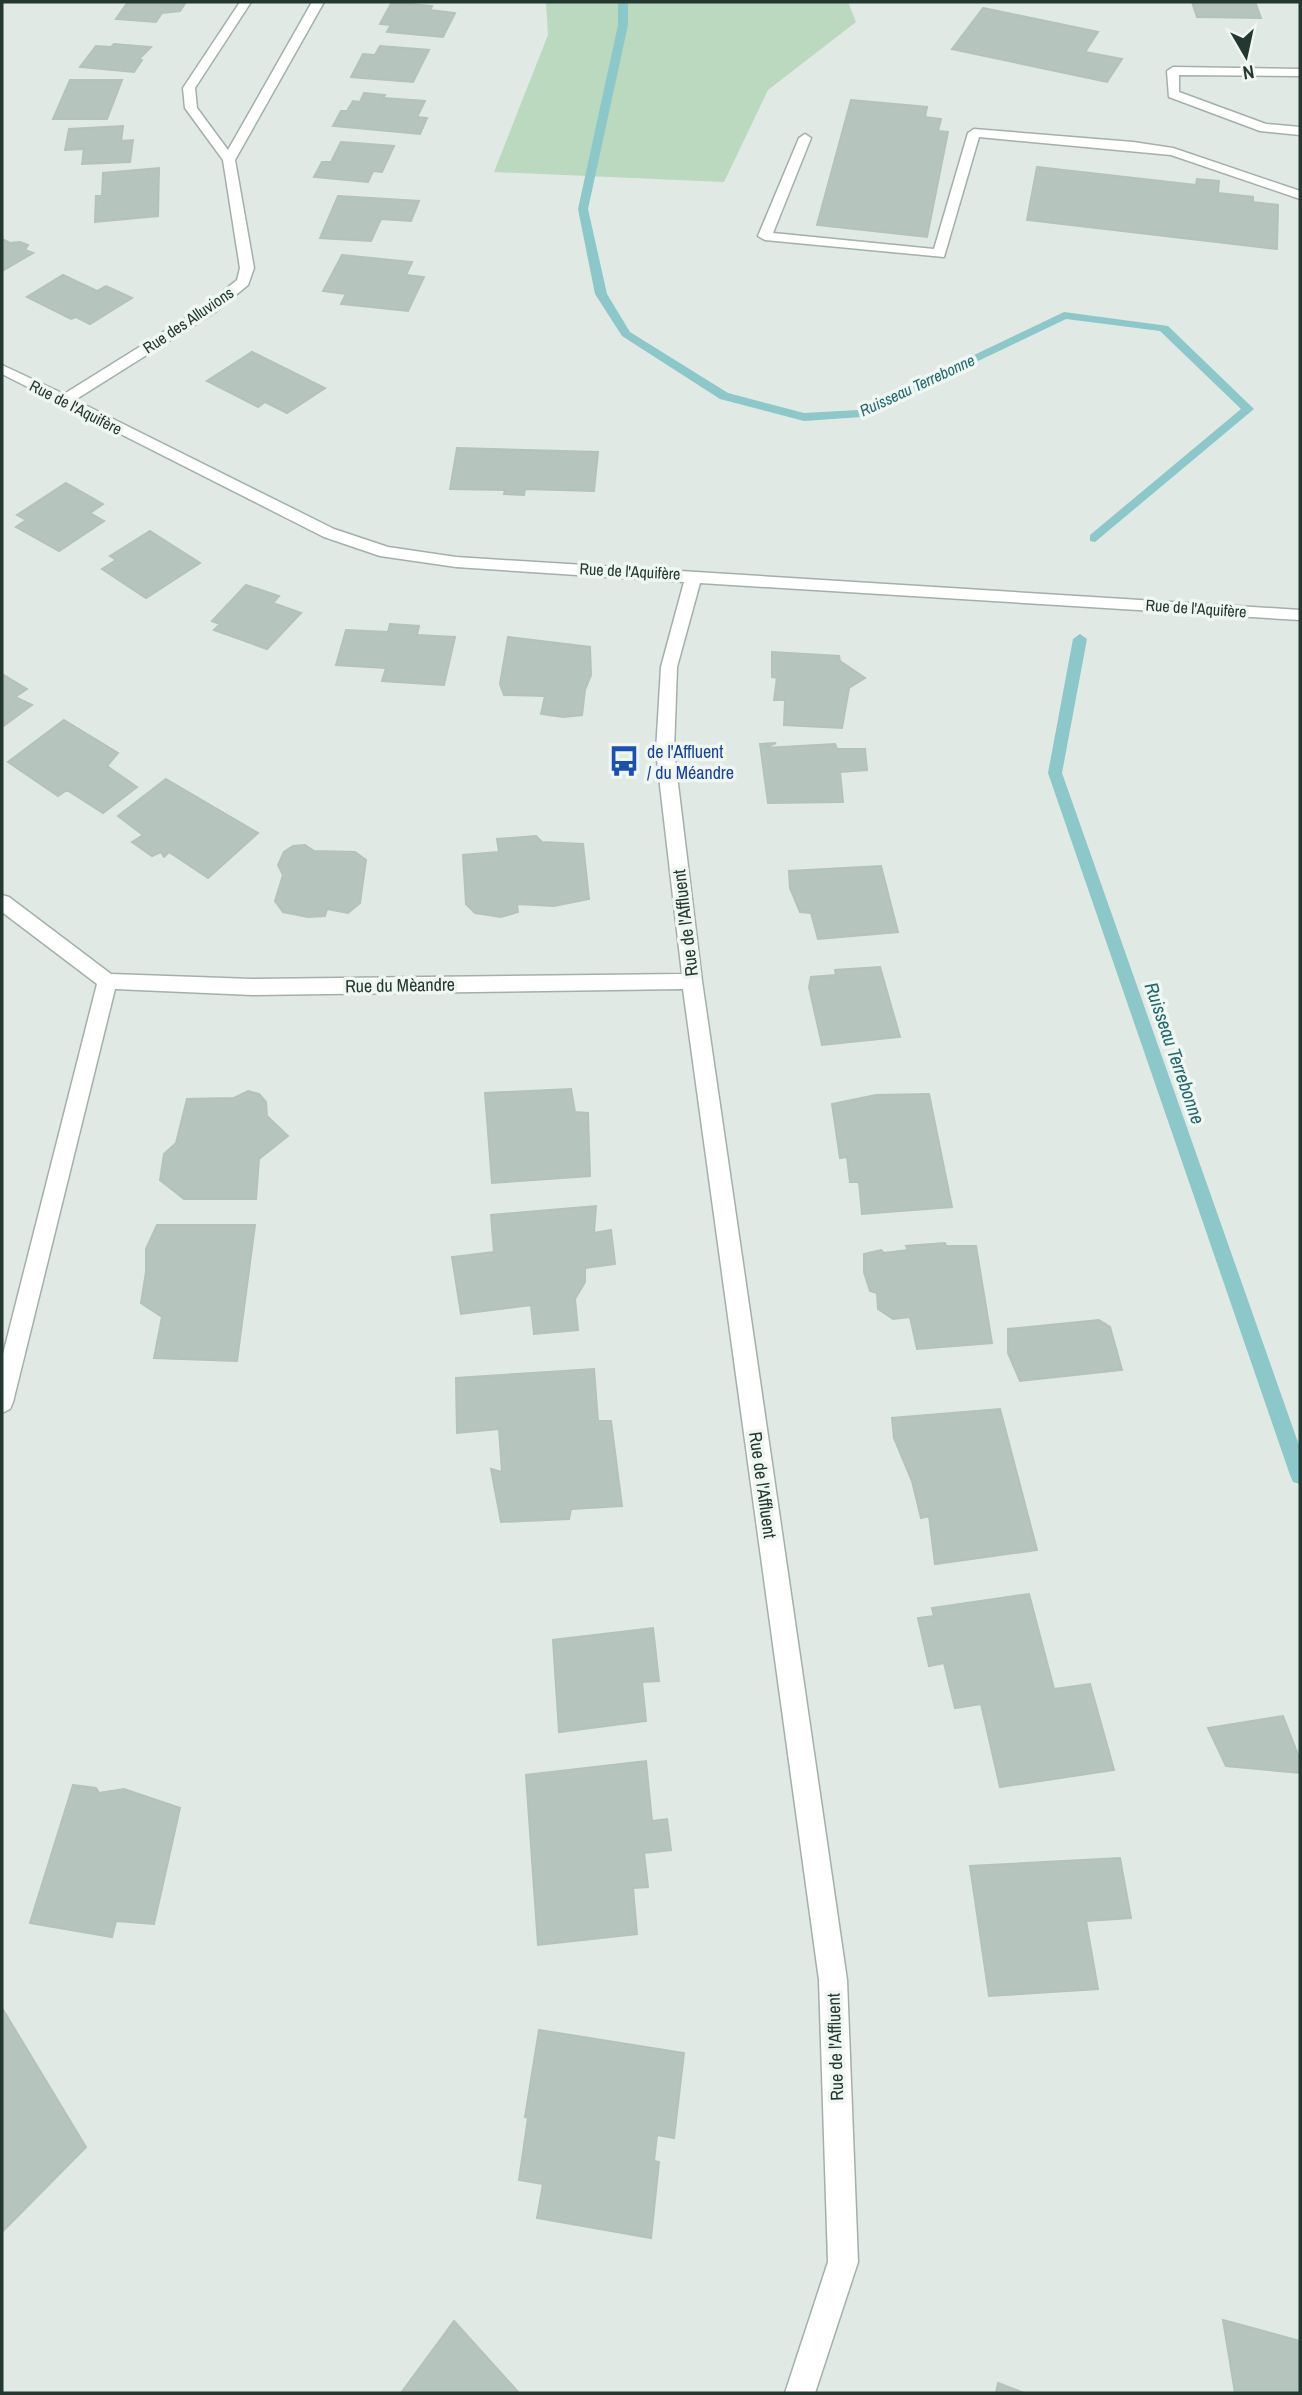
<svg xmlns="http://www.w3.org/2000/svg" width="1302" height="2395" viewBox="0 0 1302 2395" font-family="'Archivo Narrow',sans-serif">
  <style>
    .green { fill: #bad9bf }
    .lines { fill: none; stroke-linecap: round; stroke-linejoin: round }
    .stream { fill: #8cc8ca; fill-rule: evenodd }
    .building { fill: #b5c4bd; stroke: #b3c2ba; stroke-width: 2 }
    .minor-casing { stroke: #a3b0aa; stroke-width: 3 }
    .minor { fill: #fff; fill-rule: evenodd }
    .labels { text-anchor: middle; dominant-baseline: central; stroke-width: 7; stroke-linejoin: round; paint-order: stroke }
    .far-street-label { font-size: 16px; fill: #223830; stroke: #f0f6f2 }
    .far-water-label { font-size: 16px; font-style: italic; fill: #226a6e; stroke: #f0f6f2 }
    .transit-label { font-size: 18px; fill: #164399; stroke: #f0f6f2; text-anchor: start }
    .street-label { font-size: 18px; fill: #223830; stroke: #f0f6f2 }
    .water-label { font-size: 19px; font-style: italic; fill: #226a6e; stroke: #f0f6f2 }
  </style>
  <rect width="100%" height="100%" fill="#e0e9e4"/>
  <!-- green -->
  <path class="green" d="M546,2H848L856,22L768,90L724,182L494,172L548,35Z"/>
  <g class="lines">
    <!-- stream -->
    <path class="stream" d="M618,2H628V25L588,209L607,294L630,332L728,393L804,413L859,410L1064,312L1168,326L1254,409L1095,542L1090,541V535L1241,409L1160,331L1066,319L861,417L804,421L720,399L622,336L595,294L578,209L618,25Z
      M1080,634L1087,639L1062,773L1300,1448V1484L1293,1482L1290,1475L1048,773L1073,639Z"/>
  </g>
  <!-- building -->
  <path class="building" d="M128,2H186L180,11L162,13L156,22L116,19Z
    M392,2L432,6L430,10L455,13L443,37L387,32L391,25L380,24Z
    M1192,2H1255L1261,18L1197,17Z
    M983,8L1098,32L1085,52L1122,59L1107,82L952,49Z
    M114,44L151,47L139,59L142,60L134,72L80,67L96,46L111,47Z
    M380,46L429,50L413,82L351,77L363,54L375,55Z
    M70,80H122L107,119H53Z
    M364,93L385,95L383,98L425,101L417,117L427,118L420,134L333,126L341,111H347L353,101L360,102Z
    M851,100L927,107L925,117L941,119L938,131L948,132L927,237L817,225Z
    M123,126L121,141L133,140L130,162L82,164L84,149L65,150L69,129Z
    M341,142L394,146L382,172L373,171L368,182L314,177L322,162H331Z
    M1037,167L1196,185L1197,179L1219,181L1218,193L1253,197V202L1278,205L1277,249L1027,220Z
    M159,168L158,216L95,222L96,196H102L103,173Z
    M338,196L419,201L411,221L381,219L371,241L320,238Z
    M2,239L10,243L20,242L28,245L25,250L33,253L2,271Z
    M342,255L412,262L406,275L424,277L408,311L341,304L346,294L323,291Z
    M63,275L97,291L106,286L132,298L90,324L76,317L71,319L27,297Z
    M252,352L325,388L287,413L265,402L258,407L207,381Z
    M457,448L598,452L594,491L525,489L524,495L504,494L505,490L450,489Z
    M66,483L103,504L90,513L104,521L59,551L16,527L26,520L17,515Z
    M150,531L200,563L146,598L102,569L116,560L110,556Z
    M246,585L279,596L273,603L301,613L267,649L214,630L220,624L212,621Z
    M390,624L419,626L417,635L455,637L444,685L382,681L386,668L336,665L346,630L388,632Z
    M508,637L590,647L591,675L585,690L582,715L563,717L541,714L545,696L504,695L500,684Z
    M772,652L839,656L840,661L865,678L849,688L842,728L784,725L785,700H774L777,678L772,677Z
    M2,674L27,689L15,697L32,705L2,727Z
    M64,720L118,753L107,766L137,787L103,813L67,790L58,796L8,762Z
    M776,743L764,748L835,744L837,749H865L867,770L840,772L843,802L768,803L760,744Z
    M166,779L258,833L208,878L169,852L164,857L161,852L152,856L132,842L143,835L118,816Z
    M536,836L542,842L583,844L589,899L554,906L517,904L518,912L501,917L475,913L466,904L463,855L499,852L497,839Z
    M305,845L314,851L355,852L366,860L360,903L348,913L327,909L325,916L308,917L283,912L275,901L283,875L278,865L284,852L293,846Z
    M881,866L898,932L818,939L811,913L800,912L790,888L789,871Z
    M880,967L900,1037L822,1045L809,987L811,977L836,975L835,970Z
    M571,1089L575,1112L588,1113L590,1176L492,1183L485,1093Z
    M248,1091L259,1094L266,1102L267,1116L288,1136L259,1159L256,1199H184L160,1180L164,1154L176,1143L187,1099L234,1098Z
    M929,1094L952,1207L862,1214L859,1182H850L847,1157L840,1158L832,1104L876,1095Z
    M596,1206L594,1233L611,1230L615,1264L585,1268V1282L575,1299L578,1330L534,1334L531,1305L461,1314L452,1257L494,1252L491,1215Z
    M157,1225H255L237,1361L154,1358L162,1317L141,1303L146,1272V1249Z
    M945,1243L946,1246H976L992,1343L917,1349L910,1317L893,1319L878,1309L877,1293L870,1291L864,1272V1254L881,1250L884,1253L908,1250L906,1246Z
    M1099,1320L1110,1327L1122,1370L1020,1381L1008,1353V1329Z
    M594,1369L598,1421H611L622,1506L571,1509L569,1519L501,1522L491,1469L502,1472L499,1429L457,1433L456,1378Z
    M1000,1409L1037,1550L935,1564L929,1516L921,1518L912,1481L894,1438L892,1418Z
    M1029,1594L1054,1689L1090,1684L1114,1770L1000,1787L981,1704L955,1708L944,1663L929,1666L918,1618L934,1616L932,1608Z
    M653,1628L659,1681L642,1682L646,1721L559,1732L553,1640Z
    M1283,1716L1300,1760V1773L1226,1766L1208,1728Z
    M646,1761L652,1821L667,1819L671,1850L644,1853L648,1887L633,1888L637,1934L538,1945L526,1775Z
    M73,1785L96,1788L99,1793L124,1789L180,1808L154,1924L116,1921L112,1937L30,1923Z
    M1120,1858L1131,1918L1086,1921L1098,1989L989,1996L970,1866Z
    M2,2008L86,2147L3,2231L2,2229Z
    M539,2030L684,2053L674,2138L657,2135L654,2161L659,2162L651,2238L537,2218L543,2184L519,2180L528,2118L525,2117Z
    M1223,2320L1300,2341V2393H1235Z
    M454,2321L519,2393H401Z
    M998,2383L1024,2393H996Z"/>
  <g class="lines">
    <defs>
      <path id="minor" d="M240,2H251L195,88L197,108L228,150L312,2H324L235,160L254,268L248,285L215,312L75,400L334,529L388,547L456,557L1300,610V620L700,583L677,667L674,751L702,981L847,1980L858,2262L815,2393H785L828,2262L819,1980L683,989L252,995L115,989L13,1402L10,1409L2,1413V1358L97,984L2,912V895L9,897L111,974L252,979L682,974L656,751L661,667L684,582L456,567L380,556L324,537L2,374V365L64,394L205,306L237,280L240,268L223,160L185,108L183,88Z
        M1173,67L1300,69V76L1179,75V92L1266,124L1300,127V135L1260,131L1169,97L1167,71Z
        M974,129L1133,142L1173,148L1300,191V199L1171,155L979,137L944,257L765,240L758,236L799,138L805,134L811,138L773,233L934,249L968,133Z"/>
    </defs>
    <!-- minor casing -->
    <use href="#minor" class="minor-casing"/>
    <!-- minor -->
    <use href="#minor" class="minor"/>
  </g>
  <!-- icons -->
  <defs>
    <symbol id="bus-bare" viewBox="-9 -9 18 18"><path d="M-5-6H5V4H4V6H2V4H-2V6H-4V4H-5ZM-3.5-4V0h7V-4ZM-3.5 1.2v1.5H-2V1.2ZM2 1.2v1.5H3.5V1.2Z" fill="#1a4fb4" stroke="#f0f6f2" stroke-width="2.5" paint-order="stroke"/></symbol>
  </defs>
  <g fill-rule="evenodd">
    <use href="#bus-bare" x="602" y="739" width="44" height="44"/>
  </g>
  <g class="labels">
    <!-- far-street labels -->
    <g class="far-street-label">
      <text transform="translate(188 320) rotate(-34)">Rue des Alluvions</text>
      <text transform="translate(76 407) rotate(27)">Rue de l'Aquifère</text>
      <text transform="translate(630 571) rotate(3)">Rue de l'Aquifère</text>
      <text transform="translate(1196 608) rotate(4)">Rue de l'Aquifère</text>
    </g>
    <!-- far-water labels -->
    <g class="far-water-label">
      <text transform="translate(917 385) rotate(-25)">Ruisseau Terrebonne</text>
    </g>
    <!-- transit labels -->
    <g class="transit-label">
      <text x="647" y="751">de l'Affluent<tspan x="647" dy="21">/ du Méandre</tspan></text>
    </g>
    <!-- street labels -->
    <g class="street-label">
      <text transform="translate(685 923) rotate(-97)">Rue de l'Affluent</text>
      <text transform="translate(400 985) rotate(-1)">Rue du Mèandre</text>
      <text transform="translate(763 1485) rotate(82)">Rue de l'Affluent</text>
      <text transform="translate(835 2047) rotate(-92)">Rue de l'Affluent</text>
    </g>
    <!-- water labels -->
    <g class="water-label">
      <text transform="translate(1175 1053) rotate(71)">Ruisseau Terrebonne</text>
    </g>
  </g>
  <!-- border -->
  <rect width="1302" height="2395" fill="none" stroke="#223830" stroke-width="7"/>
  <!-- north arrow -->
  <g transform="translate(1246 56) rotate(171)" stroke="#f0f6f2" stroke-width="5" paint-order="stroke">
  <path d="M0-5L12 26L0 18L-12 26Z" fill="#223830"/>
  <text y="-10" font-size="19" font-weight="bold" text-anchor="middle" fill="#223830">N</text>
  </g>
</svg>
